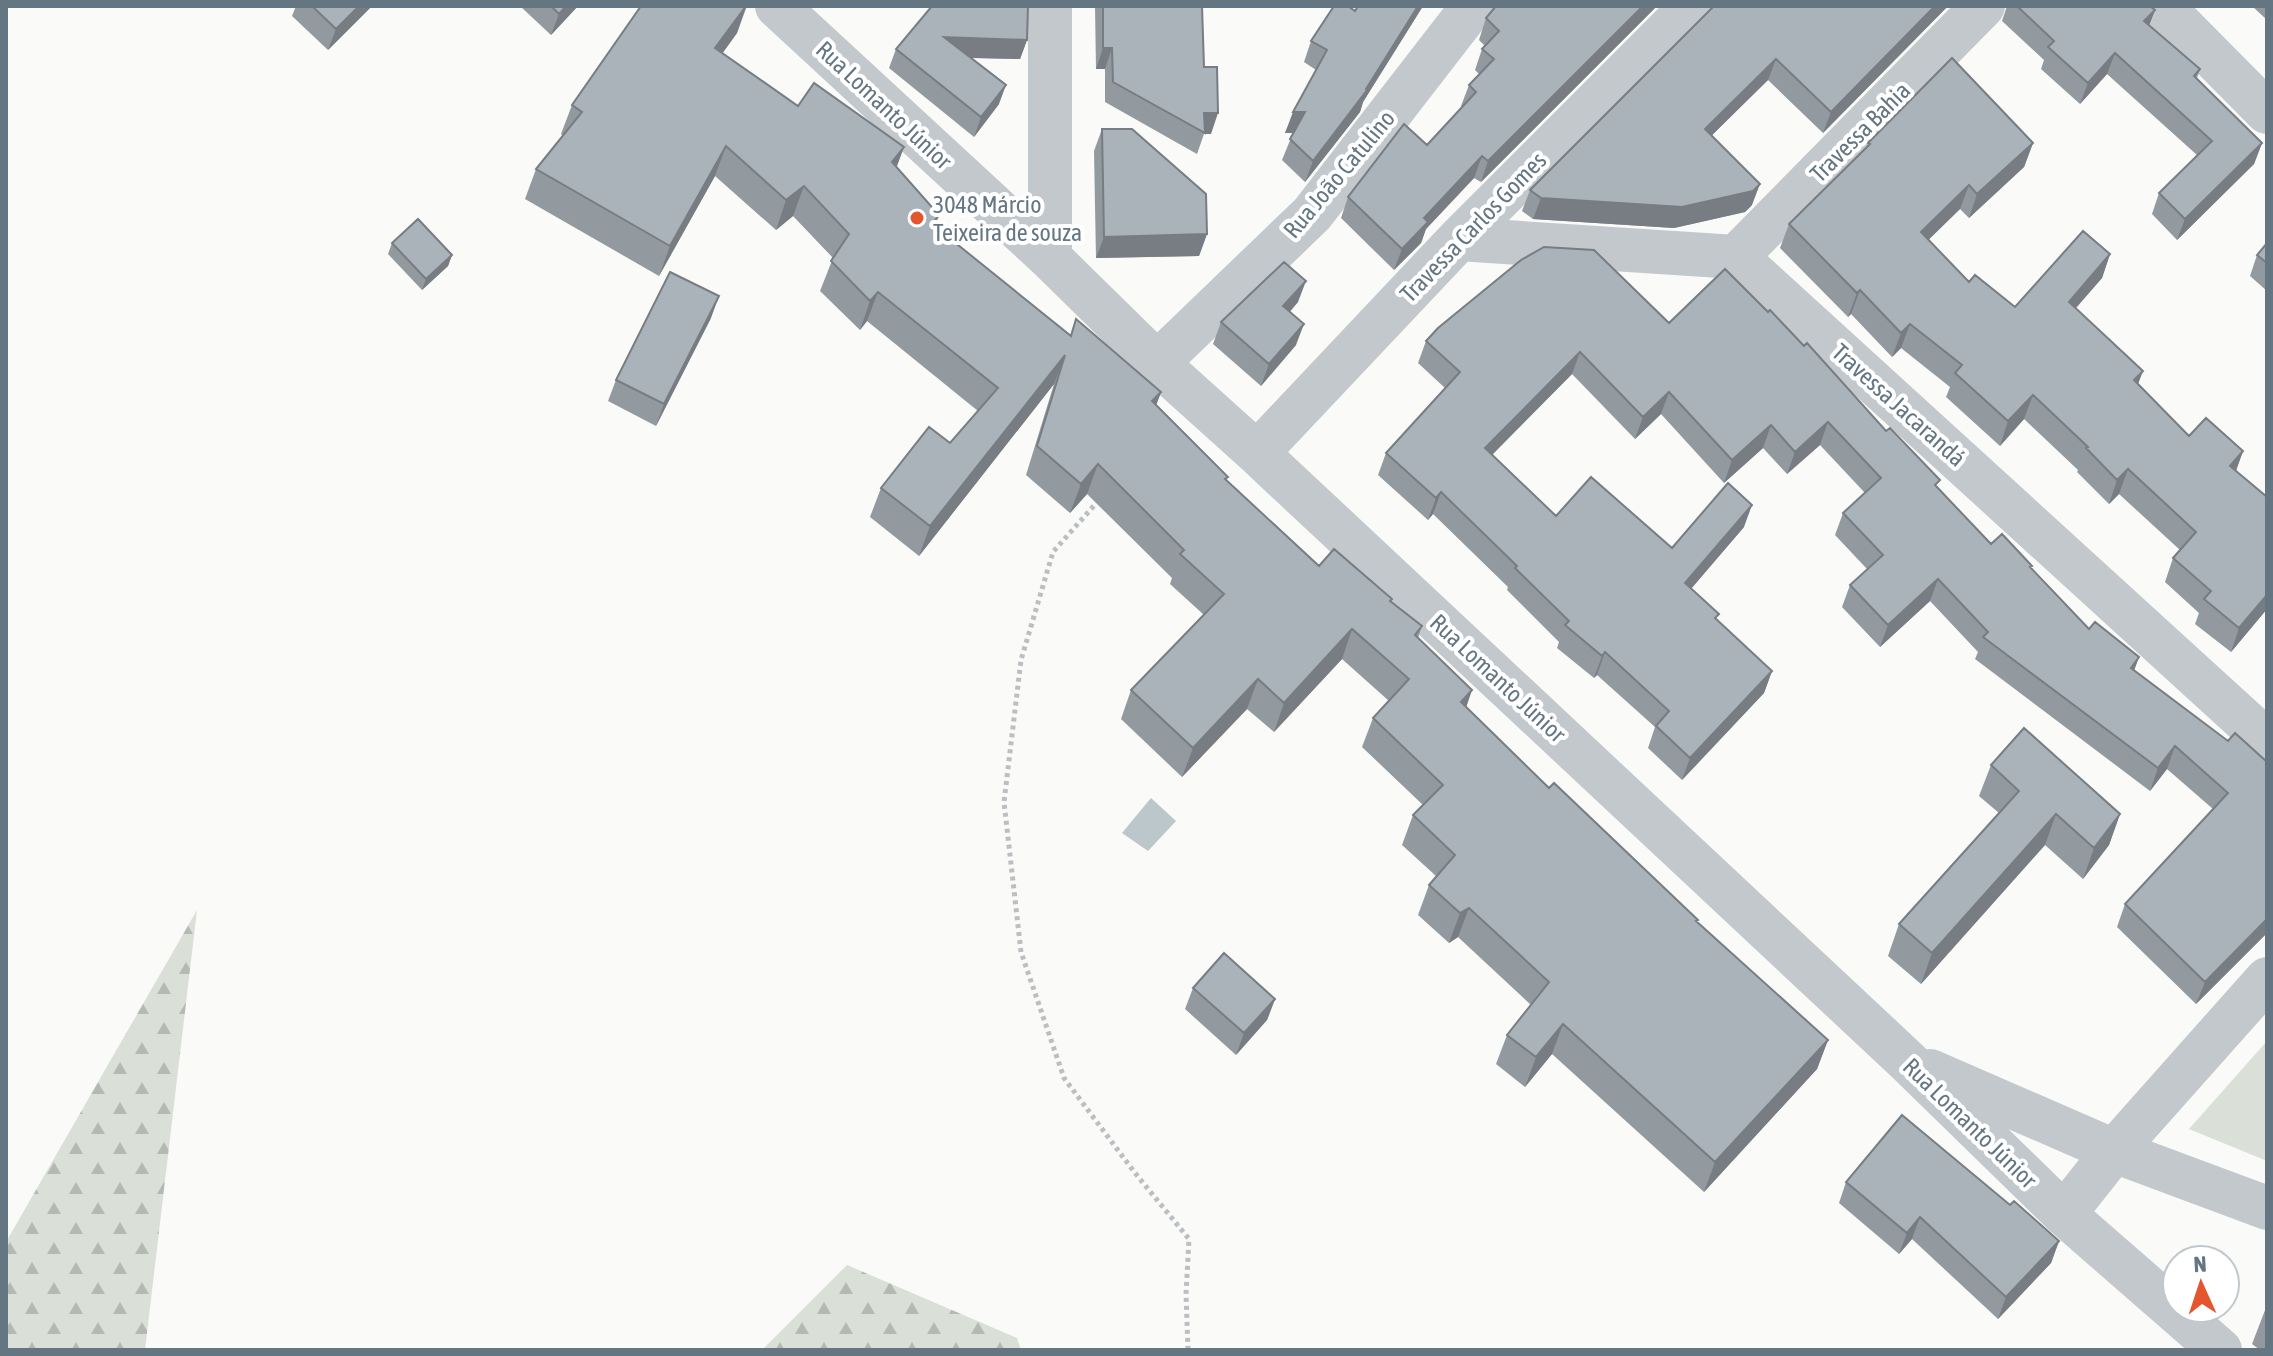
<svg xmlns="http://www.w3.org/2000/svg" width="2273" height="1356" viewBox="0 0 2273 1356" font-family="'Asap Condensed',sans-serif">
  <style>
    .forest { fill: url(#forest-firs) }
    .park { fill: #dadfd7 }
    .water { fill: #bbc7cb }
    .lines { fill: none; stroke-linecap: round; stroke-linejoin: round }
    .path { stroke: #bbbfc2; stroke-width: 5; stroke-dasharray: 4 4; stroke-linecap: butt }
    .minor { stroke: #c3c8cc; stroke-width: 44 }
    .wall { fill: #929a9f }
    .shaded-wall { fill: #777d82 }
    .building { fill: #aab3b9; stroke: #777d82; stroke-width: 2 }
    .poi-dot { fill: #e4572e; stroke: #fff; stroke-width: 3 }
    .labels { text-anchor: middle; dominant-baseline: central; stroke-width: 8; stroke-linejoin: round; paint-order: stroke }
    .street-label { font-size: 24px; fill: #657683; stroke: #fff }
    .poi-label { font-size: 24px; fill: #657683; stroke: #fff; text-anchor: start }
  </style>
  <defs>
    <pattern id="forest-firs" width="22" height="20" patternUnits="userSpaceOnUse" patternTransform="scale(2)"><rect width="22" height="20" fill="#dadfd7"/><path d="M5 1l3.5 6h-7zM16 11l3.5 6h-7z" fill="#b4b9b4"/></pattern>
  </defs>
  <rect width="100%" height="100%" fill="#fafaf8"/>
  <!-- forest -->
  <path class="forest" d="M197,910L145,1350H6V1242Z
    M847,1265L1017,1338L1021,1350H762Z"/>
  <!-- park -->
  <path class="park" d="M2267,1041V1161L2189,1129Z"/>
  <!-- water -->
  <path class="water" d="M1151,798L1176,821L1148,851L1122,833Z"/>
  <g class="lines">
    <!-- path -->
    <path class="path" d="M1099,500L1053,552L1021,660L1004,802L1021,952L1064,1078L1135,1173L1189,1239L1186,1294L1188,1350"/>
    <!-- minor -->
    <path class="minor" d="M777,6L1050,258L1157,363L1257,453L1906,1060L2064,1214L2220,1350
      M1050,6V258
      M2162,6L2267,112
      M1459,239L1736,257L2267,741
      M1736,257L1983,6
      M1157,363L1312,214L1473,6
      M1257,453L1459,239L1692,6
      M1930,1071L2114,1151L2267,1208
      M2064,1214L2114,1151L2267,979"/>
  </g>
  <!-- wall -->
  <path class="wall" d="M296,6H372L328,50L292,16Z
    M520,6H578L551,35Z
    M641,6H747L737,33L722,53L798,106L904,147L896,167L939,215L935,227L1070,336L1076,319L1161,392L1156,405L1228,477L1226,480L1319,566L1391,601L1422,626L1418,638L1466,708L1549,788L1828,1040L1817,1069L1704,1192L1552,1054L1525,1087L1496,1064L1507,1035L1531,1005L1458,937L1449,943L1418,915L1429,885L1436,876L1402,845L1413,815L1423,805L1362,747L1373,718L1389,701L1342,659L1274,732L1247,709L1182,777L1121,719L1131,690L1204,615L1170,584L1172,578L1087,494L1070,513L1026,475L1054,384L919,556L870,517L881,488L950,443L978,411L867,321L860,330L820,291L833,258L793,216L776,230L715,176L659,276L525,199L536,169L563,136L561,134L572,105Z
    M1095,6H1202L1204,67L1211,134H1204L1197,154L1105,102V69H1096Z
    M1358,6H1423L1363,102L1360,112L1305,182L1282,160L1293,133H1285L1316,70L1304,62L1311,41L1355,11Z
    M1496,6H1657L1481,182L1474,178L1426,229L1421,243L1394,270L1341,218L1348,197L1427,145L1462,107L1461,106L1469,85L1479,74L1475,70L1482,49L1485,46L1479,40L1486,18Z
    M1714,6H1948L1823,133L1768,80L1712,135L1752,205L1745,212L1674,228L1533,219L1522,211L1530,190Z
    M2007,6H2150L2155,10L2149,25L2200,69L2197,78L2262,143L2254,164L2177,240L2152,214L2159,193L2197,155L2107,74L2080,104L2041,69L2044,60L2002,21Z
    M2252,6H2267V20Z
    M1027,40L1020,59L971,58L999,104L974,137L889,68L896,49Z
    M1102,129L1207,234L1199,256L1096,258L1094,151Z
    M1868,143H2033L2024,167L1969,218L1960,209L1928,240L1969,282L2015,307L2110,254L2102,278L2076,308L2138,385L2189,436L2243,451L2236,471L2267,497V609L2231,652L2195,624L2199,613L2165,582L2173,558L2180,550L2119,494L2109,504L2077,472L2078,470L2024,419L2000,446L1946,397L1950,387L1901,348L1892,357L1851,314L1848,317L1780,248L1789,224L1867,147Z
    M392,243L452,255L448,266L422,290L388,254Z
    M2267,243V291L2250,276L2257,255Z
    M1298,302L1290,312L1296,345L1261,386L1213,344L1221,322Z
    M1768,312L1804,346L1991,544L2031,568L2089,629L2139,657L2134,670L2228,741L2267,762V933L2196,1004L2117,927L2125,904L2213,809L2167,769L2150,791L1975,659L1978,652L1930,601L1880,647L1842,607L1850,585L1867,569L1835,535L1843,513L1865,493L1820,445L1787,474L1763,448L1724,483L1661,414L1635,439L1572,374L1492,455L1556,516L1672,548L1744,527L1691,589L1716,620L1772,671L1764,693L1682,780L1648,748L1655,727L1597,675L1594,678L1557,648L1559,642L1507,590L1508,587L1433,514L1428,520L1378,475L1386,453L1445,388L1418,363L1426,341L1669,323Z
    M711,318L656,426L608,401L616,380Z
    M1991,765L2120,814L2109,845L2083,879L2045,845L1921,984L1888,956L1899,924L1999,813L1979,796Z
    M1193,988L1275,999L1267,1020L1236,1055L1185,1009Z
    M1846,1182L2059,1241L2051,1263L1998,1319L1912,1239L1899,1254L1839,1203Z
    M2267,1305V1350H2260L2252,1344Z"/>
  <!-- shaded-wall -->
  <path class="shaded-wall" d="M359,6H372L328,50L336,29Z
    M566,6H578L551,35L559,14Z
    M746,6L737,33L705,78L715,48Z
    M1418,6H1423L1363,102L1360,112L1305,182L1313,161L1366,89Z
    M1643,6H1657L1481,182L1488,161Z
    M1935,6H1948L1823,133L1831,112Z
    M2155,10L2147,31L2144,21Z
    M944,37L1027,40L1020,59L937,57Z
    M1103,48H1112L1105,69H1096Z
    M2115,53L2107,74L2080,104L2088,83Z
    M1776,59L1768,80L1697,150L1705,129Z
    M1006,85L999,104L974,137L981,117Z
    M1293,112H1305L1297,133H1285Z
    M1204,113H1218L1211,134H1204Z
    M2033,143L2024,167L1969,218L1977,194Z
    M2262,143L2254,164L2177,240L2185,219Z
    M726,146L715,176L659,276L670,246Z
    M904,147L893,177L892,162Z
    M1482,156L1474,178L1426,229L1421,243L1394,270L1402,249L1424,218Z
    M1760,184L1752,205L1745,212L1674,228L1533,219L1541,198Z
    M1969,185L1960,209L1912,256L1921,232Z
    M804,186L793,216L776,230L786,200Z
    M1207,234L1199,256L1096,258L1104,237Z
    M2110,254L2102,278L2060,326L2069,302Z
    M452,255L448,266L422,290L426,279Z
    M1306,281L1298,302L1275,327L1283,306Z
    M1860,290L1851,314L1848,317L1857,293Z
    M878,292L867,321L860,330L870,301Z
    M719,296L711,318L656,426L664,404Z
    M1304,324L1296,345L1261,386L1269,364Z
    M1910,324L1901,348L1892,357L1901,333Z
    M1580,352L1572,374L1477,470L1485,448Z
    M1065,355L1054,384L919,556L930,526Z
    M2143,371L2134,395V380Z
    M1161,392L1150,422L1152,401Z
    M1669,392L1661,414L1635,439L1643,417Z
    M2033,395L2024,419L2000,446L2008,421Z
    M1828,422L1820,445L1787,474L1795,452Z
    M1771,425L1763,448L1724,483L1732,460Z
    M2243,451L2234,476L2230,466Z
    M1098,464L1087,494L1070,513L1081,484Z
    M2128,469L2119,494L2109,504L2117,480Z
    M1441,492L1433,514L1428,520L1436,498Z
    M1752,505L1744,527L1677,605L1685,583Z
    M1938,579L1930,601L1880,647L1888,625Z
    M2267,595V609L2231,652L2239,628Z
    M1352,629L1342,659L1274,732L1284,703Z
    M1605,652L1597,675L1594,678L1602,656Z
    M2139,657L2131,679V668Z
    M1772,671L1764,693L1682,780L1690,758Z
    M1258,679L1247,709L1182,777L1193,748Z
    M1472,690L1462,720L1461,702Z
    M2175,746L2167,769L2150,791L2158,768Z
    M2056,814L2045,845L1921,984L1932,953Z
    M2120,814L2109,845L2083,879L2094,848Z
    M1469,908L1458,937L1449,943L1460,913Z
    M2267,919V933L2196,1004L2205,982Z
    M1275,999L1267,1020L1236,1055L1244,1033Z
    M1563,1024L1552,1054L1525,1087L1536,1057Z
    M1828,1040L1817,1069L1704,1192L1715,1162Z
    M1920,1217L1912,1239L1899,1254L1907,1233Z
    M2059,1241L2051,1263L1998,1319L2006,1297Z"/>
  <!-- building -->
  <path class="building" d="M312,6H359L336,29Z
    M551,6H566L559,14Z
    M641,6H746L715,48L798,106L814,83L904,147L892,162L939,215L932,224L1071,336L1076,319L1161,392L1152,401L1228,477L1225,479L1319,566L1334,549L1392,599L1390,601L1422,626L1415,635L1472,690L1461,702L1549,788L1554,783L1698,920L1696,921L1828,1040L1715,1162L1563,1024L1536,1057L1507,1035L1549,982L1469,908L1460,913L1429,885L1455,855L1413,815L1443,785L1373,718L1409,679L1352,629L1284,703L1258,679L1193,748L1131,690L1224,594L1180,554L1184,550L1098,464L1081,484L1037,446L1065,355L930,526L881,488L929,427L950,443L998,388L878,292L870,301L831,261L849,234L804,186L786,200L726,146L670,246L536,169L582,112L572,105Z
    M932,6H1028L1027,40L944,37L1006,85L981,117L896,49Z
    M1103,6H1202L1204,67H1217L1218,113H1204L1205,133L1113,82L1112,48H1103Z
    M1334,6H1348L1355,11L1358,6H1418L1366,89L1367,90L1313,161L1290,139L1305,112H1293L1327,50L1311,41Z
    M1496,6H1643L1488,161L1482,156L1424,218L1428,222L1402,249L1348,197L1404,124L1427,145L1476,92L1469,85L1494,59L1482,49L1499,31L1486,18Z
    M1714,6H1935L1831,112L1776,59L1705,129L1760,184L1753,191L1682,207L1541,198L1530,190Z
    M2017,6H2150L2155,10L2144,21L2200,69L2194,76L2262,143L2185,219L2159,193L2212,141L2115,53L2088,83L2048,47L2054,41Z
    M1952,58L2033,143L1977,194L1969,185L1921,232L1969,282L1975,275L2015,307L2083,231L2110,254L2069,302L2143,371L2134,380L2189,436L2206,418L2243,451L2230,466L2267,497V595L2239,628L2204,599L2211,591L2173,558L2196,532L2128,469L2117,480L2086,448L2088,447L2033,395L2008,421L1955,373L1962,365L1910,324L1901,333L1860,290L1857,293L1789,224L1870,144L1868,143Z
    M1102,129H1132L1206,194L1207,234L1104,237Z
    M418,219L452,255L426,279L392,243Z
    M2267,243V263L2257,255Z
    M1544,247L1594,250L1669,323L1725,269L1768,312L1770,310L1804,346L1807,343L1886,431L1890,428L1940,480L1935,485L1991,544L2002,534L2032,566L2030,567L2089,629L2095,622L2139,657L2131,668L2228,741L2235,733L2267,762V919L2205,982L2125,904L2228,793L2175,746L2158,768L1983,637L1988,632L1938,579L1888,625L1850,585L1883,555L1843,513L1881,478L1828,422L1795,452L1771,425L1732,460L1669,392L1643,417L1580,352L1485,448L1556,516L1591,477L1672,548L1728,483L1752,505L1685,583L1719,614L1715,618L1772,671L1690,758L1656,726L1669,711L1605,652L1602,656L1565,625L1569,621L1515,568L1517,566L1441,492L1436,498L1386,453L1460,372L1426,341L1438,328L1521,260Z
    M1284,262L1306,281L1283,306L1304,324L1269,364L1221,322Z
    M670,272L719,296L664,404L616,380Z
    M2024,728L2120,814L2094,848L2056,814L1932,953L1899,924L2019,791L1991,765Z
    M1224,953L1275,999L1244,1033L1193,988Z
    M1902,1115L2010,1205L2014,1201L2059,1241L2006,1297L1920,1217L1907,1233L1846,1182Z"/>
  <!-- markers -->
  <circle class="poi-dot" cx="917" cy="218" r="8"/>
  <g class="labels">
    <!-- street labels -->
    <g class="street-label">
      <text transform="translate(884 105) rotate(43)">Rua Lomanto Júnior</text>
      <text transform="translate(1860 132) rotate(-45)">Travessa Bahia</text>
      <text transform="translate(1339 174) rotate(-50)">Rua João Catulino</text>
      <text transform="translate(1473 227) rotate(-46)">Travessa Carlos Gomes</text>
      <text transform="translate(1899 405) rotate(42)">Travessa Jacarandá</text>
      <text transform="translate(1498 678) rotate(43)">Rua Lomanto Júnior</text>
      <text transform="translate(1970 1123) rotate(44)">Rua Lomanto Júnior</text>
    </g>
    <!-- poi labels -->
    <g class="poi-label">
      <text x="933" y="204">3048 Márcio<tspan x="933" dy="28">Teixeira de souza</tspan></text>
    </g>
  </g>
  <!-- border -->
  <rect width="2273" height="1356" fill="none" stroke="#657683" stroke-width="16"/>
  <!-- north arrow -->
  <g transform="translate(2201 1284) rotate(357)"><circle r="38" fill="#ffffff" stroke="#c1c8cd" stroke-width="2"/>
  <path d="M0-6L14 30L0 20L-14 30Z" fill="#e4572e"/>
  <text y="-12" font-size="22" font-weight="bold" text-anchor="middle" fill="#657683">N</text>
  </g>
</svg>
